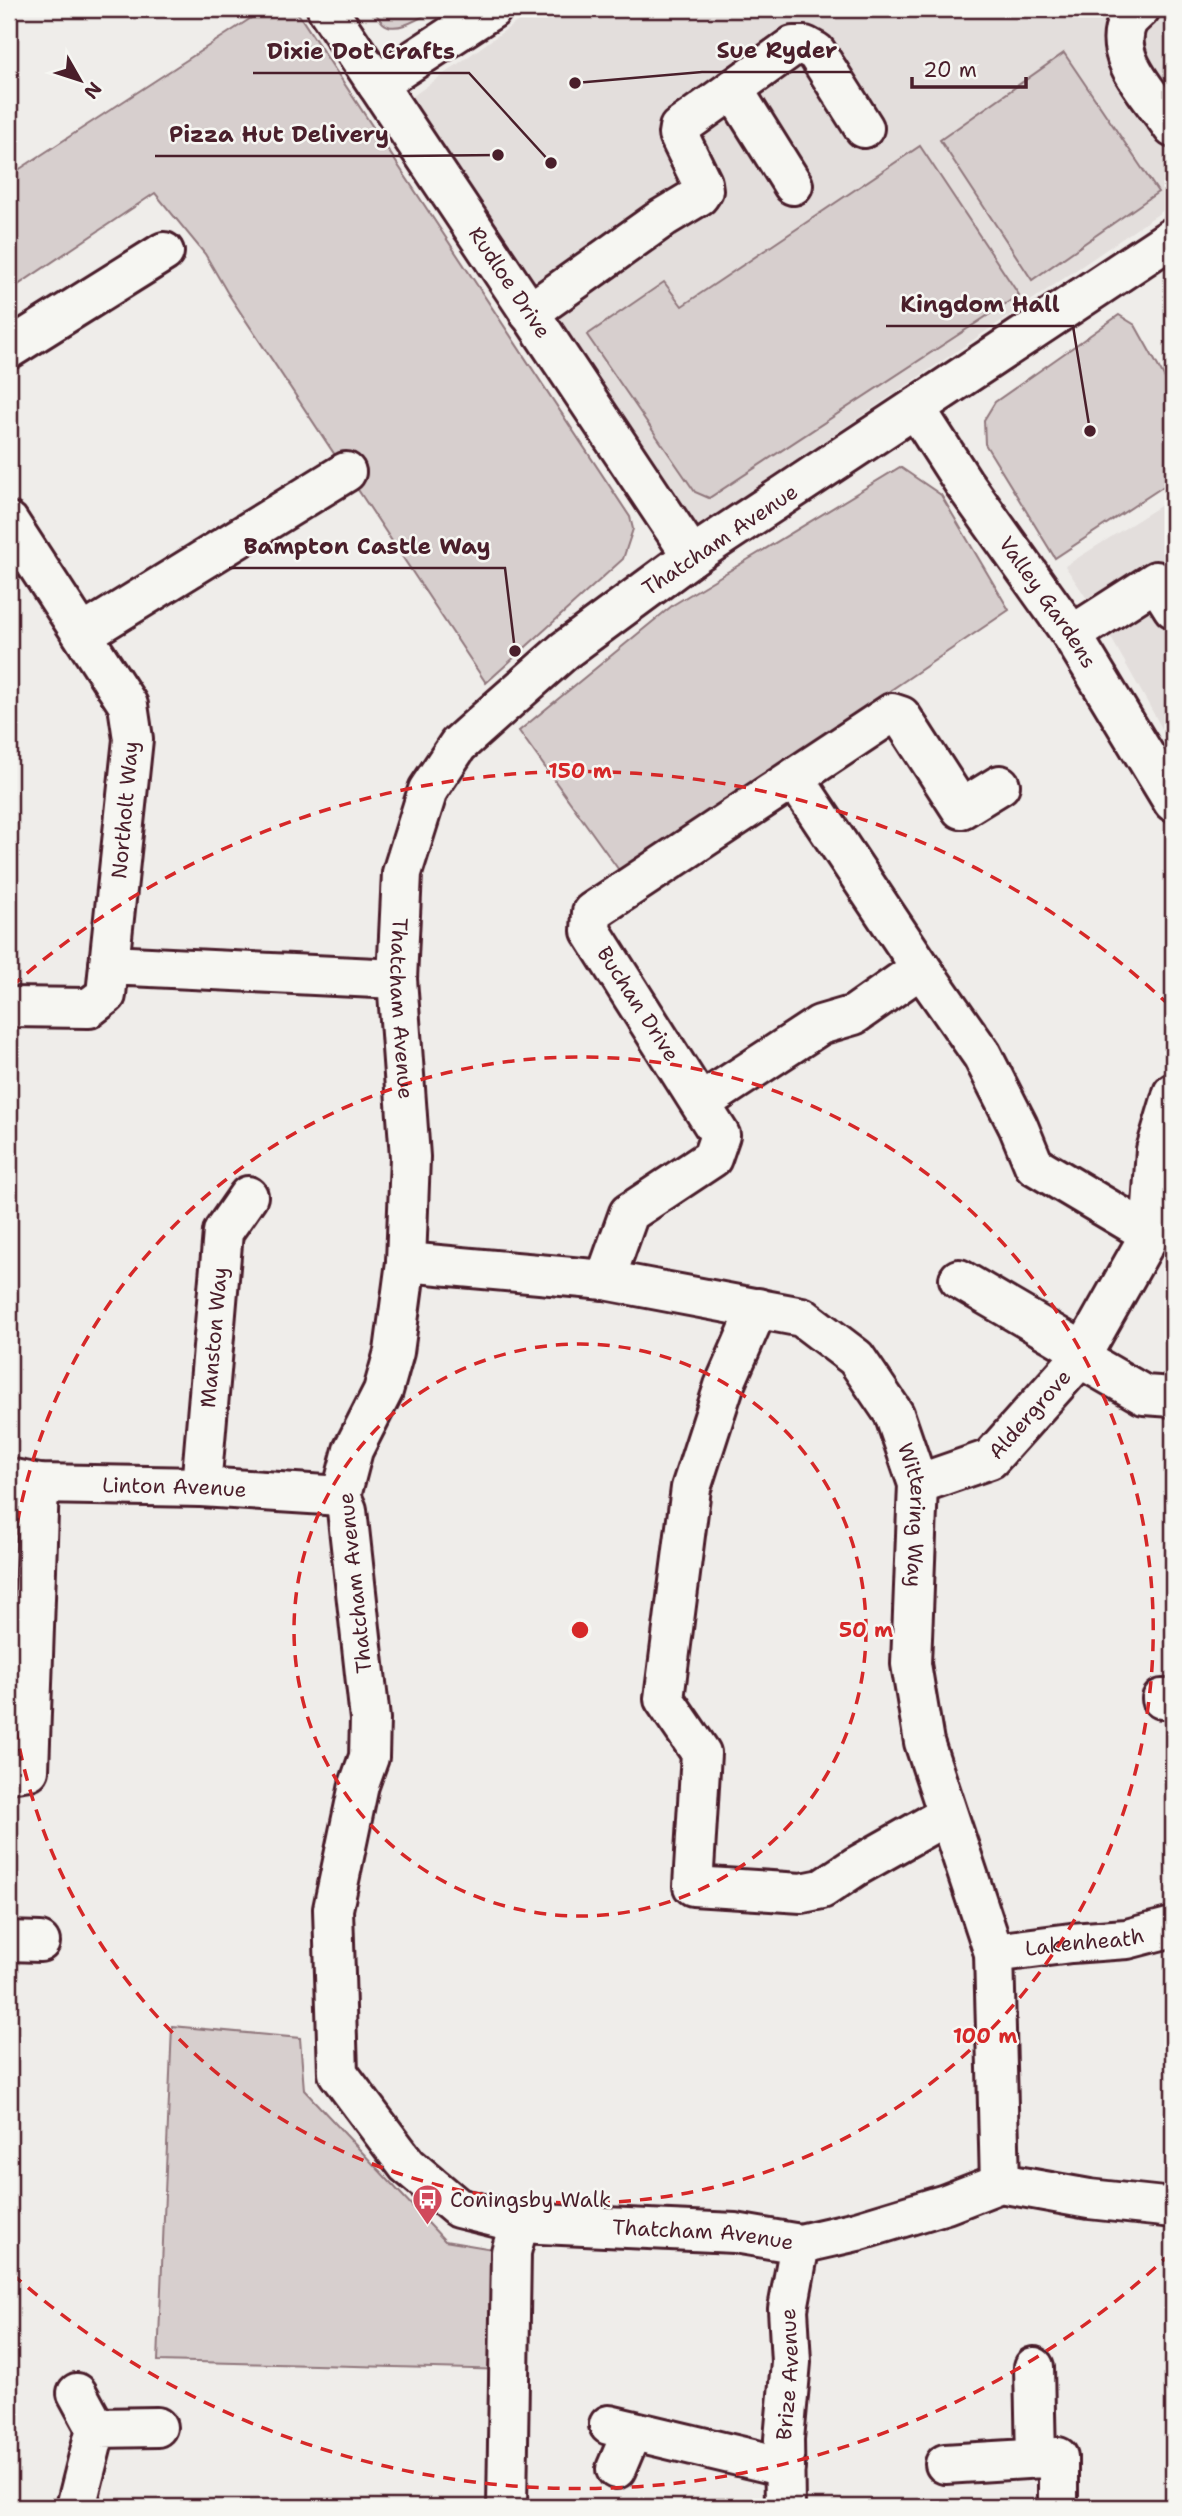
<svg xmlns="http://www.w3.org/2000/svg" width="1182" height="2516" viewBox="0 0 1182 2516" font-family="'Shantell Sans',sans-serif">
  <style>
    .built { fill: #e3dedc }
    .green { fill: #d7cfce; stroke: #90777c; stroke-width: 2 }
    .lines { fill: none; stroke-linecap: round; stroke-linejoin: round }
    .minor-casing { stroke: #4a1f2b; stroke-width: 44 }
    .minor { stroke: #f6f6f2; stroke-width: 38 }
    .ring { fill: none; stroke: #d62828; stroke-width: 3.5; stroke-dasharray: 12 9 }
    .labels { text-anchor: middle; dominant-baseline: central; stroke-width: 5; stroke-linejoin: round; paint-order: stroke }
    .street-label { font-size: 21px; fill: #4a1f2b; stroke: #f6f6f2 }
    .poi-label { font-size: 21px; fill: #4a1f2b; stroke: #f6f6f2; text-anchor: start }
    .centre { fill: #d62828; stroke: #f6f6f2; stroke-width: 3.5 }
    .ring-label { font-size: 21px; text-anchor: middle; font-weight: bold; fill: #d62828; stroke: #f6f6f2; stroke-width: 5; stroke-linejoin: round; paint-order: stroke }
    .leader { fill: none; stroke: #4a1f2b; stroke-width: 2.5 }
    .callout-dot { fill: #4a1f2b; stroke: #f6f6f2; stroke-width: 2.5 }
    .callout-label { font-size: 23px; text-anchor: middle; font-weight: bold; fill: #4a1f2b; stroke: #f6f6f2; stroke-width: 5; stroke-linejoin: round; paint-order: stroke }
  </style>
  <rect width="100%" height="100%" fill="#efedea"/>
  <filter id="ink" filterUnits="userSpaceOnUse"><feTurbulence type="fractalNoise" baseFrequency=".0143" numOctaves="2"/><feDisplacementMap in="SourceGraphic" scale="14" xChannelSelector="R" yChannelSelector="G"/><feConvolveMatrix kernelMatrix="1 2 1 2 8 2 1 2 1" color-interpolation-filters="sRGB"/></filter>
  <g filter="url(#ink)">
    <!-- built -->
    <path class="built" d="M535,9H1173V204L698,527L406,101Z
      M1173,498V748L1100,618L1065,566Z"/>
    <!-- green -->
    <path class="green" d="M265,9H293L299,15L630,517L633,529L623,559L486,683L227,292L205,254L155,193L9,291V176Z
      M372,9H436C423,16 396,35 383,23C379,19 376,13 372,9Z
      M1064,53L1158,192L1032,280L940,140Z
      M920,146L1019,295L709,498L695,492L587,335L664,282L682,306Z
      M1119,315L1135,325L1173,393V480L1055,558L985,444L984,420L995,402Z
      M900,467L941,495L1009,610L621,873L519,731L673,605Z
      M172,2026L300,2038L304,2090L445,2241L511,2252V2370L158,2361Z"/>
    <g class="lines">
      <defs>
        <g id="minor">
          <path id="s1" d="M327,9L692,556"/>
          <path d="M1140,9C1137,12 1131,17 1128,21C1109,58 1155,99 1173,128"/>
          <path d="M377,84L492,9"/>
          <path d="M733,89L793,185"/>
          <path id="s2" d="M1173,237L692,556L565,650L496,711L458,745L428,790L402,873L397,979L410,1157L406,1262L394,1352L383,1391L353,1450L341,1496L347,1510L370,1719L369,1757L359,1785L333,1909L338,2073L407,2165L458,2208L519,2223L735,2233L800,2244L857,2231L946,2204L1000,2183L1089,2199L1173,2208"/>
          <path d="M529,313L664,217L699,196L703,190L702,183L678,134L679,128L793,46H805L816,52L864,128"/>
          <path d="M9,349L164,252"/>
          <path id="s3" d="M916,409L963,482L1072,635L1173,802"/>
          <path d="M9,522L128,705L133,739L109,965"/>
          <path d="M83,634L346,472"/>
          <path d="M1072,635L1156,581L1173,608"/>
          <path d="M795,779L921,968L982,1055L1018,1126L1034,1165L1150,1234"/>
          <path d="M9,1007L89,1008L106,995L109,965L397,979"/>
          <path d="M701,1103L820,1025L854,1015L921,968"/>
          <path id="s4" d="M406,1262L605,1280L802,1317L856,1358L894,1414L918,1484L911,1664L924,1742L994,1953L1000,2183"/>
          <path d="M959,1279L1084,1352"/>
          <path d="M605,1280L629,1213L712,1158L720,1135L591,931L592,912L892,713L901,716L961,809L1000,785"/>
          <path d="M758,1308L724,1386L691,1488L664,1699L701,1753L693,1886L802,1893L822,1889L855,1867L947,1815"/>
          <path d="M1080,1358L1150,1234L1156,1150L1173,1093"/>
          <path id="s5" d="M9,1478L39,1484L201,1487L341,1496"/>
          <path id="s6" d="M918,1484L990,1459L1080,1358L1144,1395L1173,1397"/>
          <path id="s7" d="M201,1487L223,1232L248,1196"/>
          <path d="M1162,1699H1173"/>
          <path d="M9,1773L29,1770L39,1484"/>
          <path d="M9,1941L40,1942"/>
          <path id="s8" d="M994,1953L1071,1943L1127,1939L1173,1927"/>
          <path d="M1034,2367L1036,2458"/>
          <path d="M77,2393L96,2428"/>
          <path d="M609,2425L785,2467"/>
          <path d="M945,2464L1058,2457V2507"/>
          <path d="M616,2469L632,2431"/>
          <path d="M76,2507L96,2428L157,2427"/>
          <path d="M507,2507L511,2252L519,2223"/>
          <path id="s9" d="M785,2507L784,2439L791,2362L788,2309L800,2244"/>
        </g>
      </defs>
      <!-- minor casing -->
      <use href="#minor" class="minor-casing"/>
      <!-- minor -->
      <use href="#minor" class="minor"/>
    </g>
  </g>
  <!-- distance rings -->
  <g class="ring">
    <circle cx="580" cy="1630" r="286"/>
    <path d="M9 1585A573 573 0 1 1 9 1675"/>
    <path d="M1171 2253A859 859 0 0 1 11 2273M11 987A859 859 0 0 1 1171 1007"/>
  </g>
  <!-- icons -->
  <defs>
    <symbol id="bus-pin" viewBox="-11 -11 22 30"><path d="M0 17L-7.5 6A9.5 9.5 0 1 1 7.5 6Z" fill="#d1495b" stroke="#f6f6f2"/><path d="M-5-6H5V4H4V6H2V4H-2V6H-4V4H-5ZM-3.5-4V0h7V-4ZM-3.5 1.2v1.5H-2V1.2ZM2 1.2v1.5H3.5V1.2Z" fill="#fff"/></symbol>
  </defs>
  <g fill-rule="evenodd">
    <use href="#bus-pin" x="410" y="2182" width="35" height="47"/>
  </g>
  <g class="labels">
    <!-- street labels -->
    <g class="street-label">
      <text stroke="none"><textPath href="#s1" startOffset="329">Rudloe Drive</textPath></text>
      <text transform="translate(720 540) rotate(-34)">Thatcham Avenue</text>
      <text stroke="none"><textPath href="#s3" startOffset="234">Valley Gardens</textPath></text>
      <text transform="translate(125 810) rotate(-85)">Northolt Way</text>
      <text transform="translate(638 1004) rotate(57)">Buchan Drive</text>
      <text stroke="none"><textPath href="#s2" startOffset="1155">Thatcham Avenue</textPath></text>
      <text stroke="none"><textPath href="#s7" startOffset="150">Manston Way</textPath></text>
      <text stroke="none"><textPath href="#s6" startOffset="136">Aldergrove</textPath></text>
      <text stroke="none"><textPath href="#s5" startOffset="166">Linton Avenue</textPath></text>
      <text stroke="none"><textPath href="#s4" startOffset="640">Wittering Way</textPath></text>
      <text transform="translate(355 1583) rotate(-96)">Thatcham Avenue</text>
      <text stroke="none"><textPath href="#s8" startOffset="91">Lakenheath</textPath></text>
      <text stroke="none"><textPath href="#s2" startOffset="2667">Thatcham Avenue</textPath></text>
      <text stroke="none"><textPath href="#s9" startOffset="133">Brize Avenue</textPath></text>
    </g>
    <!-- poi labels -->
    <g class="poi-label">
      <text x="450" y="2200">Coningsby Walk</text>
    </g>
  </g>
  <circle cx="580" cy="1630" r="10" class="centre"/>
  <g class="ring-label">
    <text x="580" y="778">150 m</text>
    <text x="866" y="1637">50 m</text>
    <text x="985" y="2043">100 m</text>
  </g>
  <!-- callouts -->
  <path class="leader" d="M575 83L702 72H851M551 163L469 73H253M498 155L403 156H155M1090 431L1073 326H886M515 651L505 568H229"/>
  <g class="callout-dot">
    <circle cx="575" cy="83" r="7"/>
    <circle cx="551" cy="163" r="7"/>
    <circle cx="498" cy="155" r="7"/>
    <circle cx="1090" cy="431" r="7"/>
    <circle cx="515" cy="651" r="7"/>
  </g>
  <g class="callout-label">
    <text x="777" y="58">Sue Ryder</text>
    <text x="361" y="59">Dixie Dot Crafts</text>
    <text x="279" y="142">Pizza Hut Delivery</text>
    <text x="980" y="312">Kingdom Hall</text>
    <text x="367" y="554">Bampton Castle Way</text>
  </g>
  <!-- margin -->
  <rect width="1182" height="2516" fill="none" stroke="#f6f6f2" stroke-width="35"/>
  <rect x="18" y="18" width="1147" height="2481" fill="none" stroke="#4a1f2b" stroke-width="2.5" filter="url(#ink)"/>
  <!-- north arrow -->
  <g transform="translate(80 80) rotate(129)" stroke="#f6f6f2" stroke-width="5" paint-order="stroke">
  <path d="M0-5L12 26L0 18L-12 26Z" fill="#4a1f2b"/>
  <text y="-10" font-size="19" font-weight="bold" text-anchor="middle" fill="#4a1f2b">N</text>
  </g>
  <!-- scale -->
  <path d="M912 77v10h114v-10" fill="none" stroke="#4a1f2b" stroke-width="3.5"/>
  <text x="923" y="77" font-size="21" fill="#4a1f2b" stroke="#f6f6f2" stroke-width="5" paint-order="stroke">20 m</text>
</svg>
